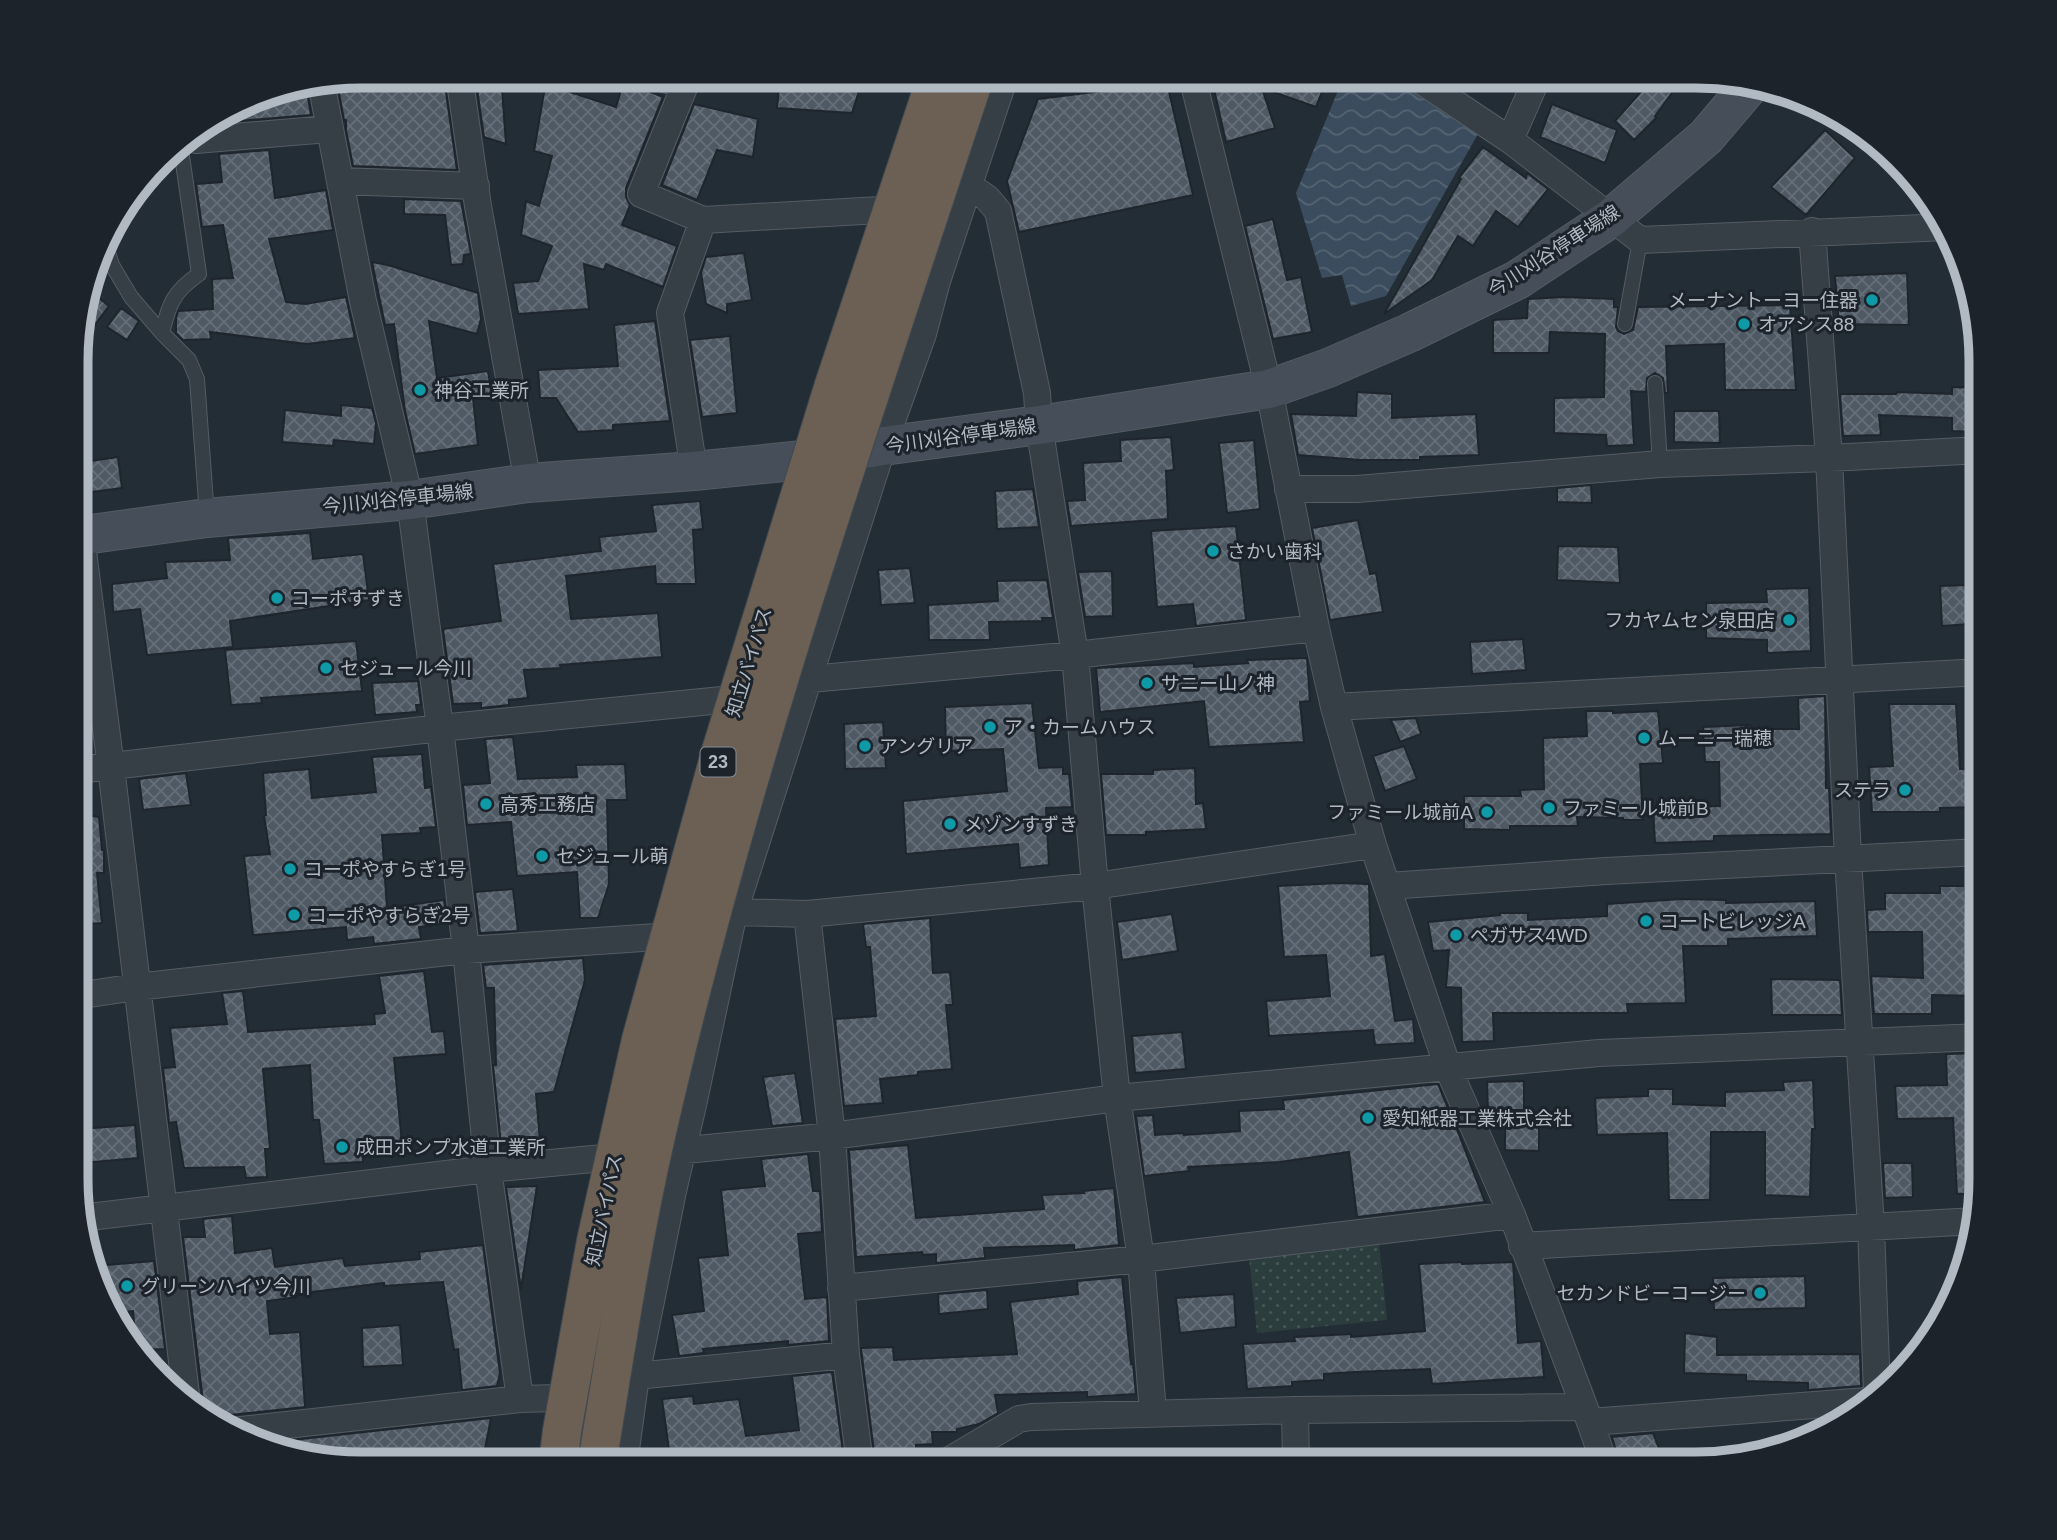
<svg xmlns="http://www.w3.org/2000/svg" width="2057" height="1540" viewBox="0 0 2057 1540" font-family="Arial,'Noto Sans JP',sans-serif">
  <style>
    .park { fill: url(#park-dots) }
    .water { fill: url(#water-waves) }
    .building { fill: url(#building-cross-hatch); stroke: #1e252d; stroke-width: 2 }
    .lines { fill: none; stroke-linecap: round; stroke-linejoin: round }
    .lane-casing { stroke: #545c64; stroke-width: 16 }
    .street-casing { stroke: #545c64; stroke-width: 28 }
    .secondary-casing { stroke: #545c64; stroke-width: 40 }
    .lane { stroke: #363e46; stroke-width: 14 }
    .street { stroke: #363e46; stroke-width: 26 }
    .secondary { stroke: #454e59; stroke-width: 38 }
    .highway-bridge-casing { stroke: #414951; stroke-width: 40; stroke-linecap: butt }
    .highway-bridge { stroke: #6c6054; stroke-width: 38 }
    .culture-dot { fill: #0f9aa8; stroke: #1c232b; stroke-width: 2.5 }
    .labels { text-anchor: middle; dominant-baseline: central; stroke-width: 6; stroke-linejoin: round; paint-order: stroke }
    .shield { fill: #1c232b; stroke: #848c95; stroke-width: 2 }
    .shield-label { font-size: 18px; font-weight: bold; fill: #b1b9c3 }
    .street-label { font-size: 19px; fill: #b1b9c3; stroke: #1c232b }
    .poi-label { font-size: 19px; fill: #b1b9c3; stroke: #1c232b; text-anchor: start }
    .rim { fill: none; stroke: #b1b9c3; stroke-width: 9 }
  </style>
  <defs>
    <pattern id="park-dots" width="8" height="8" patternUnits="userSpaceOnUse" patternTransform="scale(1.75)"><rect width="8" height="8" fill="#2b3d3c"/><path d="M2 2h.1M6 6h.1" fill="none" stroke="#475757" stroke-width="1.8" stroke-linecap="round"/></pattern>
    <pattern id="water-waves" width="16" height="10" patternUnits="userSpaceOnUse" patternTransform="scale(1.75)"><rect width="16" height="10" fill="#3a4c5d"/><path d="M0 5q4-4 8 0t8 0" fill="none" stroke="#546473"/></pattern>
    <pattern id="building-cross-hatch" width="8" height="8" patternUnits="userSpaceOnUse" patternTransform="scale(1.75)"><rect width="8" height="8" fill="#4e5964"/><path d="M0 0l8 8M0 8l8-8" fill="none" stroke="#656f79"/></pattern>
  </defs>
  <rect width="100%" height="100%" fill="#232d36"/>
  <!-- park -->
  <path class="park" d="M1379,1244L1387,1320L1257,1333L1249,1257Z"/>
  <!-- water -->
  <path class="water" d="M1344,76H1392L1478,134L1386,296L1351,306L1342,275L1322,278L1296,193Z"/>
  <!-- building -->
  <path class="building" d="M475,75H501L506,144L484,137Z
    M547,75H569L567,91L616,107L625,77L637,81L640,86L646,90L663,97L626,188V197L630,205L622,225L677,246L663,287L606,264L604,270L584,264L589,309L518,314L513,283L538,281L552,246L521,235L526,201L539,206L552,156L534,151Z
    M817,75H841L840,89L859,91L852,113L777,108L780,77L817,81Z
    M1211,76H1328L1316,107L1262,88L1275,128L1226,142Z
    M1618,76H1664L1677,86L1655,116L1656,118L1634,140L1615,121L1640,93Z
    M415,77L444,78L457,170L353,166L346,130V120H344L338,88L369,90V85L415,87Z
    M1167,83L1193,195L1019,232L1007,181L1038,99Z
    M303,85H306L311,115L215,123L268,91Z
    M694,104L758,119L753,157L717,150L697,200L662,185Z
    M1552,104L1617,130L1605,163L1540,137Z
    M1825,130L1855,158L1806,215L1771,187Z
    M1483,147L1526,178L1527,173L1548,189L1518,227L1496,211L1473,246L1458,236L1432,280L1384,314L1461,179L1459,178Z
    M269,150L275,198L326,190L333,230L269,239L286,302L305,304L346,297L355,338L307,344L210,332L211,339L183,340L176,333V319L178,311L213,309L212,279L233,278L223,225L202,227L196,184L222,182L219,154Z
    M404,199L461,201L471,254L464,255L463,264L451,265L445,215L404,214Z
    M1273,219L1287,280L1301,277L1312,332L1273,339L1245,226Z
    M744,253L752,300L727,304V313L706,304L701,273L706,257Z
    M372,262L388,265L478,293L481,319L477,334L429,321L437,378L488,371L492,396L473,398L478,445L415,454L405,411L394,324L385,325Z
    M1907,273L1909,325L1839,324L1835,276Z
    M89,290L109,306L78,347V323Z
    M1564,297L1614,299V307H1618L1616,327L1618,331L1624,334L1633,330L1638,307L1790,305L1796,390H1725L1724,344L1666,346L1668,393H1665L1663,378L1655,373L1647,378L1646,392L1631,391L1634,445L1607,446L1606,435L1554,433V398L1604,397L1605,334L1550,332L1549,353H1493V320L1527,318L1528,299Z
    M121,308L139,321L127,340L107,327Z
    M655,321L670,421L613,425V430L578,432L556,398H540L538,370L618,366L614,325Z
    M730,336L737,413L702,417L690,340Z
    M1952,387L1982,388V432L1952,431V418L1879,415L1881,435L1843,436L1840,394H1896L1897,392L1952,394Z
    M1357,392L1392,394V418L1476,414L1479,455L1420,457V460H1360L1298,455L1291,414L1356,416Z
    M341,405L372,408L376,423L374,444L334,440L333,446L282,442L285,410L341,416Z
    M1674,411H1719L1720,443L1674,442Z
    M1171,437L1174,470L1166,471L1168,519L1071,526L1067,501L1085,500L1083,463L1121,461L1120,440Z
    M1254,440L1260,509L1227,513L1219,443Z
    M118,457L122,488L77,494V463Z
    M1591,485L1592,503L1557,502V488Z
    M1033,489L1039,527L997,529L995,491Z
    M700,501L703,529L693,530L696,584H656L655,566L566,576L571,619L658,613L662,657L560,665L561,668L524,670L528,698L509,700V705L481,708V703L453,704L443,629L501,621L493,564L601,551L599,537L656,531L652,505Z
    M1358,520L1370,574L1376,573L1383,612L1330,620L1312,528Z
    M1236,526L1246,620L1196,626L1193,604L1157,607L1151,531Z
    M310,533L313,559L363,554L369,600L230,621L233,647L147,655L140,609L113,612L112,584L167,578L165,562L230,560L228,538Z
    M1558,546L1618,547L1620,583L1557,580Z
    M910,568L915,603L881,605L878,570Z
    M1112,571L1113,616L1085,617L1078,572Z
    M1047,580L1053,618H1042L1043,621L989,622L990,640H929L928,605L998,601L997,581Z
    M1968,585L1970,624L1942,626L1940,586Z
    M1809,588L1811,651L1767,653V640L1706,638V603L1767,602L1766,589Z
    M1523,639L1526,670L1472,674L1470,642Z
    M356,641L362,691L261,698L262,703L231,705L225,650Z
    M1307,658L1310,701L1300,702L1304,742L1209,747L1204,701L1100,712L1096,668L1194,663V667L1248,663L1247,660Z
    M418,681L421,705H416L417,712L375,715L372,683Z
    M1825,696L1826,788H1829L1831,834L1714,836V841L1655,843L1653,808L1720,806L1719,762H1705L1703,727L1750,725L1751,729H1799L1798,698Z
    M1032,703L1039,768L1063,767V774H1069L1072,807L1046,808L1049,865L1020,868L1018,844L906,854L903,801L1007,791L1003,749L946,751L945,707Z
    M1889,704H1956L1960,769L1981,768V807L1940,808V812H1872L1869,767L1893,766Z
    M1586,711H1613V713L1658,711L1663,763L1640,764L1643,820H1623V818L1577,817L1578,826H1510V830L1464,829V796H1521L1520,790L1544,789L1543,738L1587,736Z
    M1416,718L1421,734L1400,742L1391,720Z
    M883,722L886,768L845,769L844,724Z
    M513,737L518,779L577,777L576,765L625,764L627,800H607L609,884L598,918H580L577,872L517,876L511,822L467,825L463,785L490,783L485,739Z
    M1404,746L1417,779L1385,791L1373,756Z
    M422,754L425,788L431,787L436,827L420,828L421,833L382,835L387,908L444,900L447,923L419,927L421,939L374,944L373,937L347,940L346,927L253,935L244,856L270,854L264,816L266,815L263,773L309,769L312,798L376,792L372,757Z
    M1195,768L1196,804L1203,803L1206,829L1146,832V835H1106L1101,774H1153V770Z
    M186,773L191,805L143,810L139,779Z
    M92,816L99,817L102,850H104V873H97L102,923L76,925L77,817Z
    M1340,883L1369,884L1371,956L1385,954L1395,1021L1413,1019L1415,1043L1375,1045L1373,1030L1269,1036L1266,1001L1330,996L1326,955L1284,957L1278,886Z
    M1940,886H1965L1967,943H1980L1981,996L1932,995V1014H1874L1871,976L1923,978L1922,932H1868L1867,910L1885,909V893H1940Z
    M513,889L518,931L480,933L475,892Z
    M1682,899L1726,900V903L1815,901L1817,936L1728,939V946H1683L1686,1003L1627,1004L1628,1013H1493L1494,1041L1462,1042L1461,988L1446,987L1449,950L1433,951L1428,922L1500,915V913H1528V920L1607,916V904Z
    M1172,914L1178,951L1122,960L1117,922Z
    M930,918L933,973L950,972L953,1005H946L952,1069L918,1072V1075L880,1079L883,1103L844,1106L835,1019L876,1016L870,947H866L863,924Z
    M583,958L585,980L554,1092L536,1094L540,1141L501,1145L493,1065H496L494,988H486L483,965Z
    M424,971L432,1032L444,1031L446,1054L394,1058L402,1144L362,1145L363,1162L324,1164L319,1120H313L310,1065L263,1069L270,1149H265L267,1177L246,1178L244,1167L184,1168L176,1122L169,1123L163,1068L175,1067L170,1028L227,1024L222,993L243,991L248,1032L375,1024L374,1014L385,1013L379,976Z
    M1771,979L1840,980L1842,1015H1772Z
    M1182,1032L1186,1069L1135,1073L1132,1036Z
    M1981,1053V1193L1957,1194L1953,1118L1897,1119L1895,1086L1947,1085L1946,1054Z
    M795,1073L803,1123L772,1126L763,1077Z
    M1813,1080L1815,1129H1812L1810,1197L1765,1195V1132H1711L1710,1200H1669L1667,1133L1597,1135L1595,1098L1648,1096V1089H1673V1104L1725,1106V1092L1784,1090L1783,1082Z
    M1524,1081V1110H1488L1487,1082Z
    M1438,1084L1460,1137L1485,1202L1357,1217L1349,1152L1280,1162L1188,1167L1189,1171L1144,1176L1136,1116L1153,1115L1155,1135L1184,1133V1135L1240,1131L1239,1111L1284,1109L1283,1100Z
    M135,1125L138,1158L83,1163L79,1129Z
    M1505,1125H1539V1151L1505,1150Z
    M908,1145L916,1218L1044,1209L1042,1195L1084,1193L1083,1191L1114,1188L1119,1245L1074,1250V1245L984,1248L985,1258L936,1263V1254L923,1255L922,1252L856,1257L849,1150Z
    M808,1154L813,1191H820L822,1232L798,1234L805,1299L827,1297L829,1341L788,1345V1341L703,1349L704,1353L679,1356L672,1315L704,1311L698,1258L728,1255L721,1190L765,1186L761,1159Z
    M1883,1163H1912L1913,1197L1885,1198Z
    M537,1186L521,1289L506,1187Z
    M232,1216L235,1253L272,1248L275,1267L343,1258L345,1266L420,1259L419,1252L483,1245L500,1373L497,1386L462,1390L458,1349L454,1350L443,1282L384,1286V1283L297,1294V1297L267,1301L270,1334L300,1332L305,1407L230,1415L223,1418L219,1423L200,1411L203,1401L183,1237H205L203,1219Z
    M154,1261L165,1349L139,1350L136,1347L133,1311L110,1313L105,1306L94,1266Z
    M1461,1262L1462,1264L1513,1262L1518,1343L1541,1341L1544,1377L1432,1384L1430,1369L1355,1372L1324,1374V1380L1292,1382V1386L1247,1389L1243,1344L1295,1341L1294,1337L1351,1334V1337L1425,1331L1419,1264Z
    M1805,1276L1806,1308L1714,1310L1713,1278Z
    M1122,1277L1131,1364H1133L1136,1394L1087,1397V1392L995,1395L998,1413L979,1424L957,1429V1432H932L933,1444L916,1445V1458L875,1460L861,1348L893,1347L894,1360L1017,1354L1010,1302L1078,1294L1077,1281Z
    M987,1290L988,1309L939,1314L938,1294Z
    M1234,1294L1236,1327L1180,1333L1176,1298Z
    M400,1325L403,1365L363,1367L362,1328Z
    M1685,1333L1717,1337V1355L1860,1354L1861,1386L1808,1390V1383L1746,1381V1375L1684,1373Z
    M832,1372L844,1459L808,1462V1464H671L662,1399L693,1396L694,1404L739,1399L746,1436L799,1430L792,1376Z
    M491,1418L482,1464H443L442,1456L374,1464H342L256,1444Z
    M1653,1433L1663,1459L1648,1465H1620L1612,1437Z"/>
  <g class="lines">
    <defs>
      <path id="lane" d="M105,243L112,265L131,297L162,333L189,360L197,379L207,516
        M1625,324L1640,240
        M162,333C169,304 173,292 199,274L180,142
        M1655,383L1660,464"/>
      <path id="street" d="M459,75L478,206L528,483
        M651,75L685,85
        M689,75L641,194L703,220L670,313L694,471
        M1192,76L1269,389L1316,628L1334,707L1373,845L1448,1068L1512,1215L1590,1422L1867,1401
        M1414,76L1510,140L1640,240L1947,227
        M321,82L363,301L410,500L440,728L466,950L488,1169L520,1399
        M187,137L196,140L329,129
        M1510,140L1538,76
        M340,181L476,186
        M968,185L987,198L998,211L1037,393L1039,425L1075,655L1095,886L1117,1098L1141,1259L1153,1413
        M703,220L880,210
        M1812,231L1829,458L1848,858L1871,1227L1877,1393
        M1288,489H1357L1660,464L1829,458L1982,450
        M81,536L111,767L187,1403
        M810,679L1075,655L1316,628
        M1334,707L1982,672
        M77,770L440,728L722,700
        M1388,886L1606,871L1981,852
        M734,912L807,914L1095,886L1373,845
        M807,914L832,1136L846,1355L860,1464
        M76,996L136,987L466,950L657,937
        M81,1218L488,1169L832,1136L1117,1098L1599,1053L1981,1037
        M1522,1246L1976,1221
        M841,1288L1141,1259L1512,1215
        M636,1376L846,1355
        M1295,1410L1296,1465
        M1590,1422L1605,1465
        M232,1431L520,1399L558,1398
        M624,1464L636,1376L673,1191L693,1105L734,912L883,446L923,334L937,281L1005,76
        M943,1464L1019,1419L1031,1417L1295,1410L1584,1407"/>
      <path id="secondary" d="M77,536L207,518L410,500L528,483L694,471L794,461L883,446L1039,425L1269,389L1328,368L1409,333L1517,280L1611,218L1706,137L1751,84"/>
    </defs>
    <!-- lane casing -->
    <use href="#lane" class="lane-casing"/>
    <!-- street casing -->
    <use href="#street" class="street-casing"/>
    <!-- secondary casing -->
    <use href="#secondary" class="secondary-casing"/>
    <!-- lane -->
    <use href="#lane" class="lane"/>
    <!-- street -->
    <use href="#street" class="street"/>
    <!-- secondary -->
    <use href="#secondary" class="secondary"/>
    <defs>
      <path id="highway-bridge" d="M558,1464L562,1431L596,1241L641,1040L721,751L834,385L937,76
        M597,1464C615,1355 631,1245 656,1136C737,778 860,425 975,76"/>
    </defs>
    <!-- highway-bridge casing -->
    <use href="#highway-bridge" class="highway-bridge-casing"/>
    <!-- highway-bridge -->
    <use href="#highway-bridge" class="highway-bridge"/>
  </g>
  <!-- markers -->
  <g class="culture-dot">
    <circle cx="1872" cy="300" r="7"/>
    <circle cx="1744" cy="324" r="7"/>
    <circle cx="420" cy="390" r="7"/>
    <circle cx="1213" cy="551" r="7"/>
    <circle cx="277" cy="598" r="7"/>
    <circle cx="1789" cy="620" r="7"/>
    <circle cx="326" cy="668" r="7"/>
    <circle cx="1147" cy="683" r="7"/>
    <circle cx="990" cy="727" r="7"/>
    <circle cx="1644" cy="738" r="7"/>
    <circle cx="865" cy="746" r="7"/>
    <circle cx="1905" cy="790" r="7"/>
    <circle cx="486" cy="804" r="7"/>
    <circle cx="1549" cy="808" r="7"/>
    <circle cx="1487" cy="812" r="7"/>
    <circle cx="950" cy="824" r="7"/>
    <circle cx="542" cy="856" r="7"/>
    <circle cx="290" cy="869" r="7"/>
    <circle cx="294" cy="915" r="7"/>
    <circle cx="1646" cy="921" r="7"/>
    <circle cx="1456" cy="935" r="7"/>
    <circle cx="1368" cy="1118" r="7"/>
    <circle cx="342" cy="1147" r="7"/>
    <circle cx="127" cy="1286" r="7"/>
    <circle cx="1760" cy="1293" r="7"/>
  </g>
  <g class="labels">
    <!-- shield labels -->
    <rect class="shield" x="700.5" y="747.5" width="35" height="29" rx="5"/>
    <g class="shield-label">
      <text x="718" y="762">23</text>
    </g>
    <!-- street labels -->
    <g class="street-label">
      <text transform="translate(1554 251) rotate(-33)">今川刈谷停車場線</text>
      <text transform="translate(961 436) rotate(-8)">今川刈谷停車場線</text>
      <text transform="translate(398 499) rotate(-6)">今川刈谷停車場線</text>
      <text transform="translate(749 662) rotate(-73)">知立バイパス</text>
      <text transform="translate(604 1210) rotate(-78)">知立バイパス</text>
    </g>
    <!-- poi labels -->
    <g class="poi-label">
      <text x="1858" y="300" text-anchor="end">メーナントーヨー住器</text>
      <text x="1758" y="324">オアシス88</text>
      <text x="434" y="390">神谷工業所</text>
      <text x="1227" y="551">さかい歯科</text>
      <text x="291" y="598">コーポすずき</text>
      <text x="1775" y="620" text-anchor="end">フカヤムセン泉田店</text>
      <text x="340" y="668">セジュール今川</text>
      <text x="1161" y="683">サニー山ノ神</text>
      <text x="1004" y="727">ア・カームハウス</text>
      <text x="1658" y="738">ムーニー瑞穂</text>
      <text x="879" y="746">アングリア</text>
      <text x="1891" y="790" text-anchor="end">ステラ</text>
      <text x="500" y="804">高秀工務店</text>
      <text x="1563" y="808">ファミール城前B</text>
      <text x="1473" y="812" text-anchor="end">ファミール城前A</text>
      <text x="964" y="824">メゾンすずき</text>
      <text x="556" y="856">セジュール萌</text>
      <text x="304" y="869">コーポやすらぎ1号</text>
      <text x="308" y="915">コーポやすらぎ2号</text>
      <text x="1660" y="921">コートビレッジA</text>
      <text x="1470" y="935">ペガサス4WD</text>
      <text x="1382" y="1118">愛知紙器工業株式会社</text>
      <text x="356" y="1147">成田ポンプ水道工業所</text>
      <text x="141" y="1286">グリーンハイツ今川</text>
      <text x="1746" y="1293" text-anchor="end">セカンドビーコージー</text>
    </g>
  </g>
  <!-- crop -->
  <path d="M0 0H2057V1540H0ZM361 88H1696A273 273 0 0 1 1969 361V1179A273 273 0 0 1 1696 1452H361A273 273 0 0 1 88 1179V361A273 273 0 0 1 361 88Z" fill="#1c232b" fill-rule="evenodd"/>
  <path class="rim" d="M361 88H1696A273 273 0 0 1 1969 361V1179A273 273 0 0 1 1696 1452H361A273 273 0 0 1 88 1179V361A273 273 0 0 1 361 88Z"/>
</svg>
